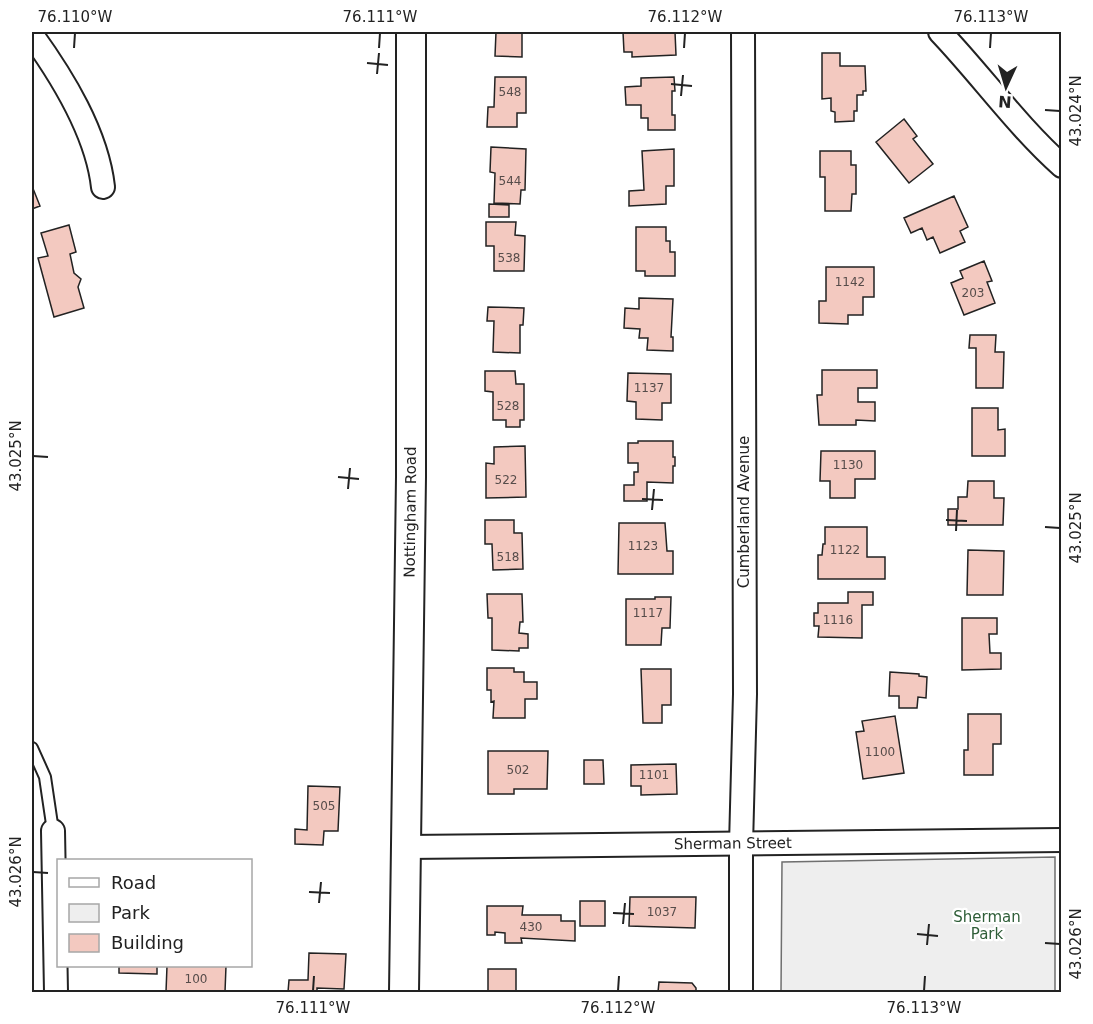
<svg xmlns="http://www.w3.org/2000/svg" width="1093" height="1024" viewBox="0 0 1093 1024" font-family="'DejaVu Sans',sans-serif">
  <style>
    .green { fill: #eee; stroke: #6f6f6f; stroke-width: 1.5 }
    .building { fill: #f3c9c0; stroke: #222; stroke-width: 1.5 }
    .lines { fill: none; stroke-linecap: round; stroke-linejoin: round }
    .service-casing { stroke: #222; stroke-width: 14 }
    .minor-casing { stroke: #222; stroke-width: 26 }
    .tertiary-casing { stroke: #222; stroke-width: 32 }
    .service { stroke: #fff; stroke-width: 10 }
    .minor { stroke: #fff; stroke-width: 22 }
    .tertiary { stroke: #fff; stroke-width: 28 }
    .ticks { fill: none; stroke: #222; stroke-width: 2 }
    .labels { text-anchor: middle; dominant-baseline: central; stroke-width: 4.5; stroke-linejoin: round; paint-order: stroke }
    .number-label { font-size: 12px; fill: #564c4a }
    .street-label { font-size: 15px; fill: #222; stroke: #fff }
    .park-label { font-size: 15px; fill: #2f5e38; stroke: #fff }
    .neatline { fill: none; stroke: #222; stroke-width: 2 }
    .ticks-label { font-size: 15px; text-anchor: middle; fill: #222 }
  </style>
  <rect width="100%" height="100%" fill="#fff"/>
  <!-- green -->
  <path class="green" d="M1055,857V992H781L782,862Z"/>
  <!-- building -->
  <path class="building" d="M496,32H522V57L495,56Z
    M623,32H675L676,55L632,57V52H624Z
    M822,53H840V66H865L866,91H863V95H857V111H854V121L835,122V112L831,111V98L822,99Z
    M495,77H526V113H517V127H487L488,107H494Z
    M674,77L675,91H672V115H675V130H648V118H641V105H626L625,87L641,86V78Z
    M904,119L917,136L913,139L933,164L909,183L876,142Z
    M491,147L526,149L525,190H521L520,204L494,203L495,173L490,172Z
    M674,149V186H666V204L629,206V191L644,190L642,151Z
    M820,151H851V165H856V194H852L851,211H825V177H820Z
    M32,186L40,206L32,209Z
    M954,196L968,227L960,231L965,242L940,253L933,237L927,240L922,228L911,233L904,218Z
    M489,204L509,205V217H489Z
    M486,222H516L515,235L525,236L524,271H494V246H486Z
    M69,225L76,252L70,254L74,273L81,279L78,287L84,308L54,317L38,258L48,256L41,233Z
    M636,227H666V241H670V252H675V276H645V271H636Z
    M984,261L992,281L987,282L995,303L964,315L951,283L963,278L960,271Z
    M826,267H874V297H863V315H848V324L819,323V301H826Z
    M639,298L673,299L671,337H673V351L647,350L648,338H639L640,329L624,328L625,308L639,309Z
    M488,307L524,308L523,325H520V353L493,352L494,321H487Z
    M970,335H996L995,352H1004L1003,388H976V348H969Z
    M822,370H877V388H858V402H875V421L856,420V425H819L817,395H822Z
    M485,371H515L516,384H524V420H520V427H506V420H493V392L485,391Z
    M628,373L671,374V403H662V420L636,419V402L627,401Z
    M972,408H998V430L1005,429V456H972Z
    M638,441H673V457H675V466H673V483L647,482V501H624V485H634V472H638V463H628V443H638Z
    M525,446L526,497L486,498V463L494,464V447Z
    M821,451H875V479H855V498H830V481H820Z
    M968,481H994V498H1004L1003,525H948V509H958V497H967Z
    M485,520H514V533H522L523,569L493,570L492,544H485Z
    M619,523H665L667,551H673V574H618Z
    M825,527H867V557H885V579H818V555H822L823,544H825Z
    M968,550L1004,551L1003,595H967Z
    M848,592H873V605H862V638L818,637L819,626H814V613H818V603H848Z
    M487,594H522L523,622H520L519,633L528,634V648H519V651L492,650V618H488Z
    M655,597H671L670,628H662L661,645H626V599H655Z
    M962,618H997V634H989L990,653H1001V669L962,670Z
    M487,668H514V672H524V682H537V699H525V718H493L494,701L491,702V690H487Z
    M641,669H671V705H662V723H643Z
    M890,672L919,674V676L927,677L926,698L918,697L917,708H899V696H889Z
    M968,714H1001V744H993V775H964V750H968Z
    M895,716L904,773L863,779L856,732L864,731L862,721Z
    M488,751H548L547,789H514V794H488Z
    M584,760H603L604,784H584Z
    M676,764L677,794L641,795V786H631V765Z
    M308,786L340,787L338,831H324L323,845L295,844V829L307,830Z
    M630,897H696L695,928L629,926Z
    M580,901H605V926H580Z
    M487,906H523L522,915H561V921H575V941L521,938L522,943H505V933L495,932V935H487Z
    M309,953L346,954L344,989L317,988V992H288L289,980H308Z
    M119,966H157V974L119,973Z
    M167,966H226L225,992H166Z
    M488,969H516V992H488Z
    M659,982L692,983L696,988V992H658Z"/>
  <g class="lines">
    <defs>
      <path id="service" d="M32,748L45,777L53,831"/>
      <g id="minor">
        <path d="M940,32C981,75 1018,127 1062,166"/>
        <path d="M32,35C63,78 97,133 103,187"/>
        <path d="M53,831L56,992"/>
        <path id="s1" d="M406,847L1062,840"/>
        <path d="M741,992V845L745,694L743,32"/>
      </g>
      <g id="tertiary">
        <path id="s2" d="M404,992L411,477V32"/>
      </g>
    </defs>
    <!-- service casing -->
    <use href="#service" class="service-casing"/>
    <!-- minor casing -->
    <use href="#minor" class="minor-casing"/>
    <!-- tertiary casing -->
    <use href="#tertiary" class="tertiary-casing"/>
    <!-- service -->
    <use href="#service" class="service"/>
    <!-- minor -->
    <use href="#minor" class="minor"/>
    <!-- tertiary -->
    <use href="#tertiary" class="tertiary"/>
  </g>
  <!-- ticks -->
  <path class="ticks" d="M74,48L75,33M379,48L380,33M684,48L685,33M990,48L991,33M367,63L388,65M377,74L379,53M671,84L692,86M681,96L683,75M1045,110L1060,111M33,456L48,457M338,477L359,479M348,489L350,468M642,499L663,500M652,510L654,489M946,520L967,521M1045,527L1060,528M956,531L957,510M33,872L48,873M309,892L330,893M319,903L321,882M613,913L634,914M623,924L625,903M917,934L938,936M1045,943L1060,944M927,945L929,924M313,991L314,976M618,991L619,976M924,991L925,976"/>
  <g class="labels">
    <!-- number labels -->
    <g class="number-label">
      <text x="510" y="92">548</text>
      <text x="510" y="181">544</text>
      <text x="509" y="258">538</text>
      <text x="850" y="282">1142</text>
      <text x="973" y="293">203</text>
      <text x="649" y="388">1137</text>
      <text x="508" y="406">528</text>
      <text x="848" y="465">1130</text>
      <text x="506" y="480">522</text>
      <text x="643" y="546">1123</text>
      <text x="845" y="550">1122</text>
      <text x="508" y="557">518</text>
      <text x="648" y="613">1117</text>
      <text x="838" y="620">1116</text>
      <text x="880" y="752">1100</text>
      <text x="518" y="770">502</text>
      <text x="654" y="775">1101</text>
      <text x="324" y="806">505</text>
      <text x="662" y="912">1037</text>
      <text x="531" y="927">430</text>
      <text x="196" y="979">100</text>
    </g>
    <!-- street labels -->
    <g class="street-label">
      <text stroke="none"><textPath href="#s2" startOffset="480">Nottingham Road</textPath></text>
      <text transform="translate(744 512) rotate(-90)">Cumberland Avenue</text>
      <text stroke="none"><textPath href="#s1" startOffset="327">Sherman Street</textPath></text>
    </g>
    <!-- park labels -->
    <g class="park-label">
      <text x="987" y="917">Sherman<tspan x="987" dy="17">Park</tspan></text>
    </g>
  </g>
  <!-- border -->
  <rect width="1093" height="1024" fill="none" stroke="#ffffff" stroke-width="66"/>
  <!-- legend -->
  <rect x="57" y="859" width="195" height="108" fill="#ffffff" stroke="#a7a7a7" stroke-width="1.5"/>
  <rect x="69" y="878" width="30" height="9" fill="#ffffff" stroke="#a7a7a7" stroke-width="1.5"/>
  <text x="111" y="889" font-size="18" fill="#222222">Road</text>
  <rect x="69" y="904" width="30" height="18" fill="#eeeeee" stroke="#a7a7a7" stroke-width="1.5"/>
  <text x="111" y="919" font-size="18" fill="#222222">Park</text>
  <rect x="69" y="934" width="30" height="18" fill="#f3c9c0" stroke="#a7a7a7" stroke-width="1.5"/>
  <text x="111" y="949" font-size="18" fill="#222222">Building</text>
  <!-- north arrow -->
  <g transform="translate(1006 87) rotate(184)" stroke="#ffffff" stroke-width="4.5" paint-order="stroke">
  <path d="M0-4.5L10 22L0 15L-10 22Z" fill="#222222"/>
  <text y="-9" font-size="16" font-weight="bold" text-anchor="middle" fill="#222222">N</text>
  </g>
  <rect x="33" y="33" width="1027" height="958" class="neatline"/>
  <g class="ticks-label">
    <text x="75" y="22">76.110°W</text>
    <text x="380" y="22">76.111°W</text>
    <text x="685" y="22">76.112°W</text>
    <text x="991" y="22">76.113°W</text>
    <text transform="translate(1076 111) rotate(-90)" y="5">43.024°N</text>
    <text transform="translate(16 456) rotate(-90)" y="5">43.025°N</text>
    <text transform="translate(1076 528) rotate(-90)" y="5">43.025°N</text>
    <text transform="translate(16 872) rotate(-90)" y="5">43.026°N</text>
    <text transform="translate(1076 944) rotate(-90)" y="5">43.026°N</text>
    <text x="313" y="1013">76.111°W</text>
    <text x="618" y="1013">76.112°W</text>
    <text x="924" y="1013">76.113°W</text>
  </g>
</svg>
